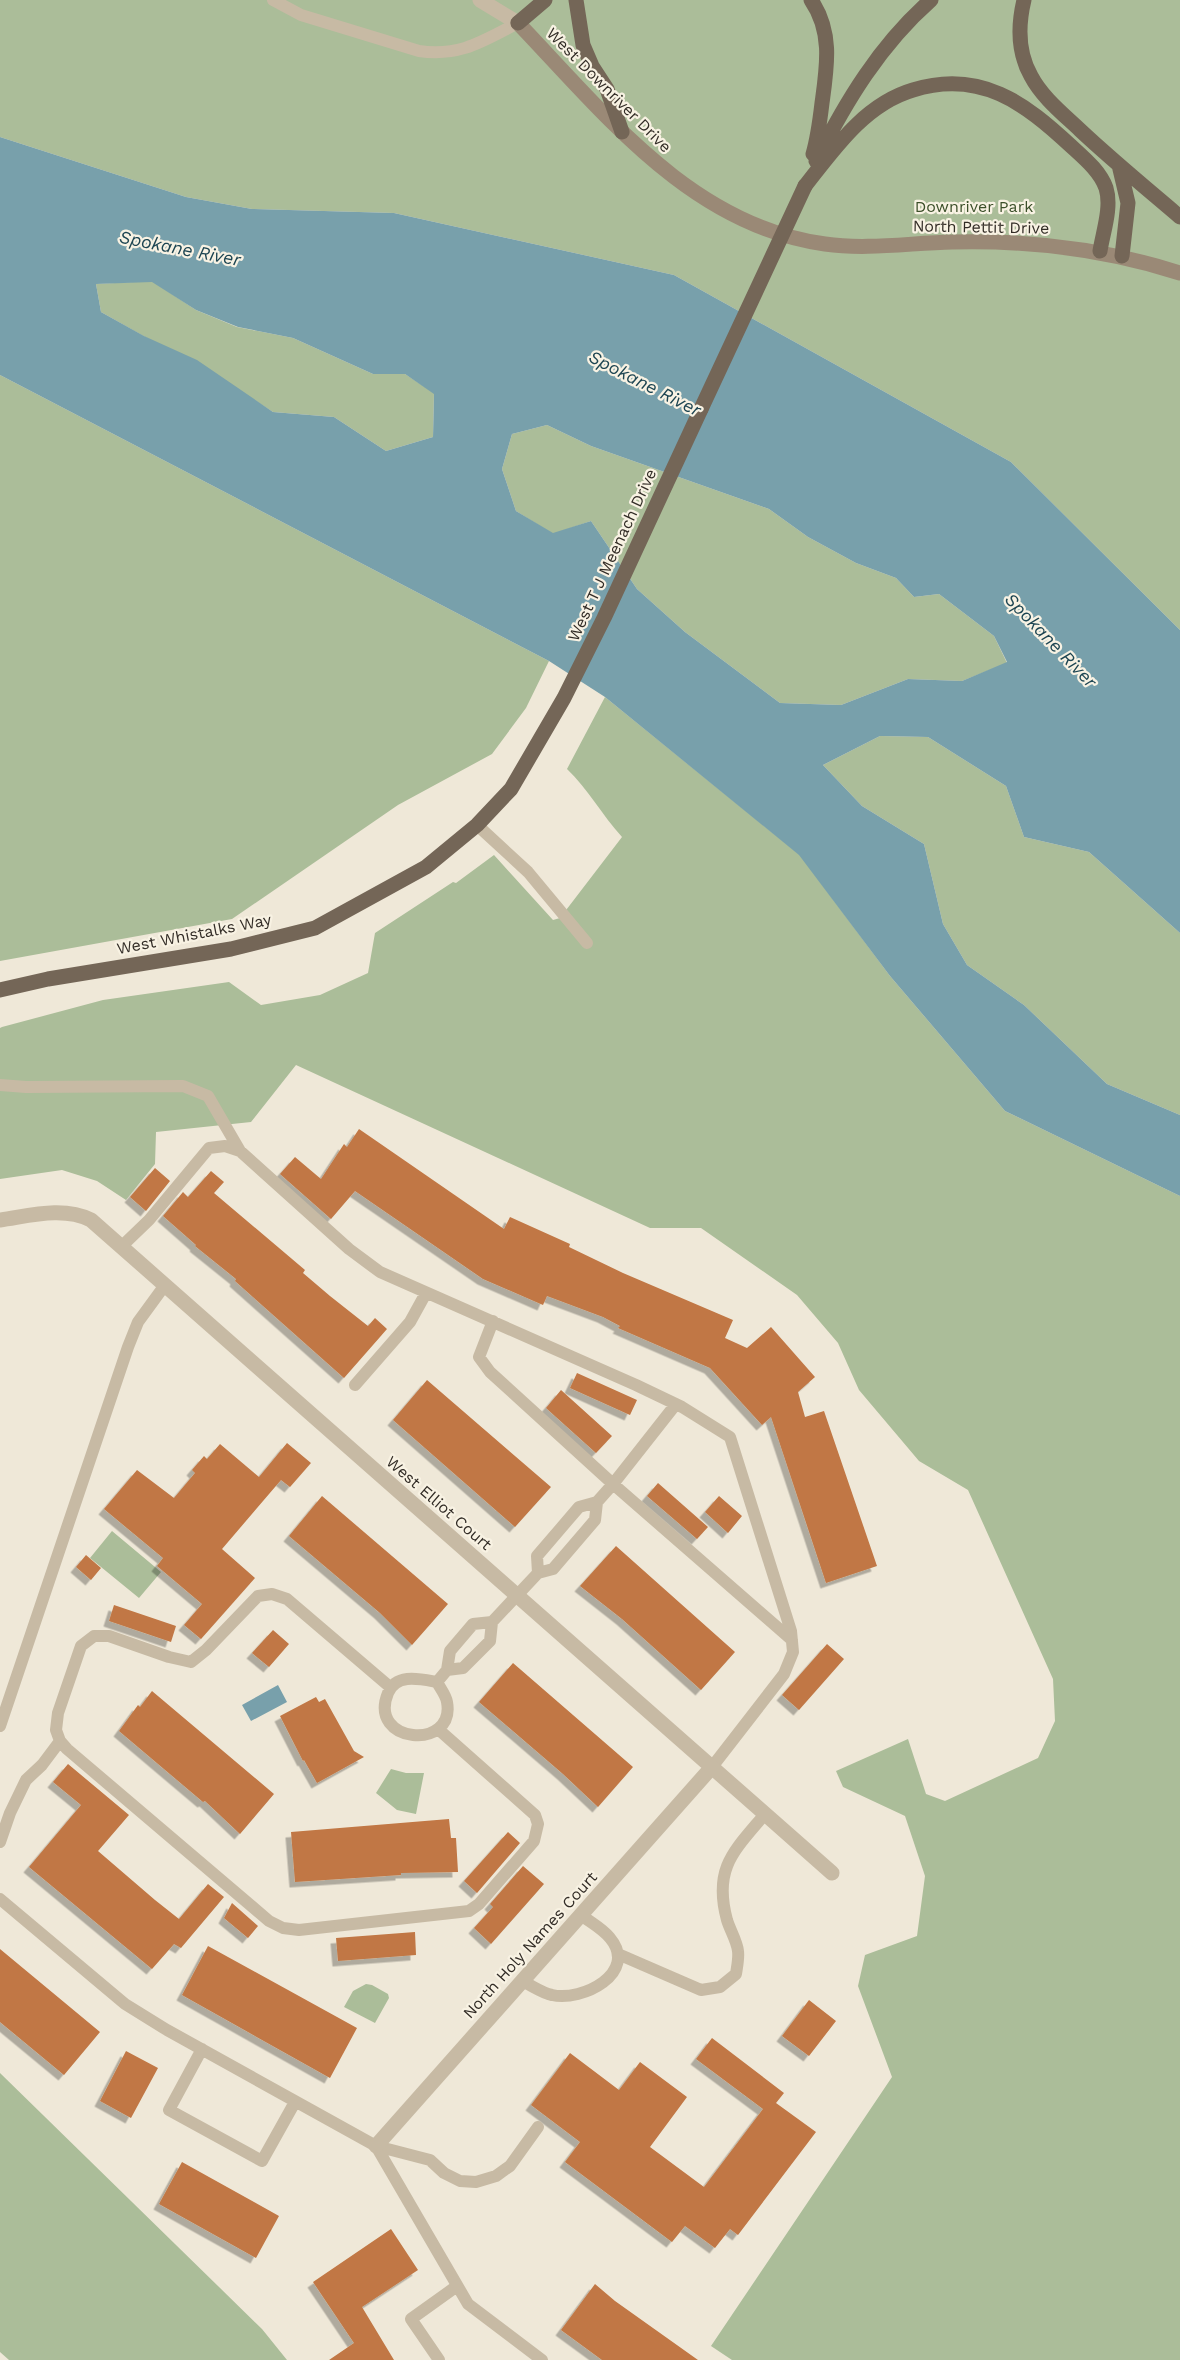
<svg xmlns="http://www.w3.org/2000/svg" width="1180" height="2360" viewBox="0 0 1180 2360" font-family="'Work Sans',sans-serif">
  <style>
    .green { fill: #abbd99 }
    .water { fill: #78a0ab; fill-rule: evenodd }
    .building { fill: #c17744; filter: url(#shadow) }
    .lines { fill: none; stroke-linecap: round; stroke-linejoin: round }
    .lane { stroke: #c7baa4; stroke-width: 12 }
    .street { stroke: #c7baa4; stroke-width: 15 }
    .secondary { stroke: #9a8976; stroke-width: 15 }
    .primary { stroke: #746657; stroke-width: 15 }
    .primary-bridge { stroke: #746657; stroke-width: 15 }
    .labels { text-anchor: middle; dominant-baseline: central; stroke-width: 4.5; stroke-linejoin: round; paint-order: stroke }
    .street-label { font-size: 16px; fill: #322c26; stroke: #f8f2e3 }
    .park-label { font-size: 16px; fill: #3c502a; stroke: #f8f2e3 }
    .water-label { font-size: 18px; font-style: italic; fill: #1d4552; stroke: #f8f2e3 }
  </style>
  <defs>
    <filter id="shadow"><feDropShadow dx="-5.5" dy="5.5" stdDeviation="0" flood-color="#0004"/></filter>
  </defs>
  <rect width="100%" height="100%" fill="#efe8d8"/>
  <!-- green -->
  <path class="green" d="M0,0H1180V630L1011,462L674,275L394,213L252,209L186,197L0,137Z
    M152,281L196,310L237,327L293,338L373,374H405L434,393L433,437L386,451L334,417L273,412L239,390L101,312L96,284Z
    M0,375L549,661L526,708L492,754L398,805L232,919L0,961Z
    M547,425L591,446L769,509L808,537L856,563L896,578L914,597L939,594L994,636L1007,663L962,681L908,679L841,705L780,703L685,632L637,589L591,521L553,534L516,511L502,469L512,434Z
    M605,697L800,855L890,976L1005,1111L1180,1196V2360H732L711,2346L892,2077L858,1986L865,1955L917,1936L925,1876L905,1816L843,1787L836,1771L908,1739L926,1794L945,1801L1038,1758L1055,1721L1053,1679L968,1490L919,1461L859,1390L838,1343L797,1295L701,1228H650L296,1065L251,1122L156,1132L155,1164L126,1200L97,1181L62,1170L0,1179V1028L2,1027L103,1000L229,982L261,1005L320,995L368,973L375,933L453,882L456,883L494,855L553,920L560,918L622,837C602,815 588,789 567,769Z
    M880,736L928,737L1006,786L1024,837L1089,852L1180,933V1115L1107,1084L1024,1005L967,965L943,924L924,844L862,806L823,765Z
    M112,1531L161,1572L139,1598L90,1558Z
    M391,1769L406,1773H424L416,1814L397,1810L376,1793Z
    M366,1984L372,1985L388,1994L389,1998L375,2023L344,2007L353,1991Z
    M0,2073L262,2329L287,2360H9L0,2352Z"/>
  <!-- water -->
  <path class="water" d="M0,137L186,197L252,209L394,213L674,275L1011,462L1180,630V933L1089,852L1024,837L1006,786L928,737L880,736L823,765L862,806L924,844L943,924L967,965L1024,1005L1107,1084L1180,1115V1196L1005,1111L890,976L799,855L605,697L549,661L0,375ZM152,282L196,310L238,327L293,338L373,374H405L434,394L433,437L386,451L334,417L273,412L197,360L144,336L101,312L96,284ZM547,425L591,446L769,509L808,537L856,563L896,578L914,597L939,594L994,636L1007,662L962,681L908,679L841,705L780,703L685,632L637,589L591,521L553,533L516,511L502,469L512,434Z
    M278,1685L287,1702L251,1721L242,1705Z"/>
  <!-- building -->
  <path class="building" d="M359,1129L504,1229L510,1217L570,1244L569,1247L623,1273L733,1320L725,1338L747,1348L771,1327L815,1377L798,1392L805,1417L824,1411L877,1566L826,1583L771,1417L762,1425L710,1368L618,1328L620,1326L603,1317L547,1296L543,1305L483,1279L355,1191L331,1219L280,1174L295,1157L321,1179L344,1144L347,1147Z
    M155,1168L170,1181L146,1211L130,1197Z
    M211,1171L224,1182L214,1193L305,1270L303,1273L330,1296L368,1326L375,1318L387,1329L344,1378L235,1281L236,1279L195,1246L196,1245L163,1216L183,1192L188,1197Z
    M577,1373L637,1400L630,1415L570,1388Z
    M427,1380L551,1487L515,1527L393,1420Z
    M561,1390L612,1436L596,1453L546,1408Z
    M287,1443L311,1463L290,1487L281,1480L222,1549L255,1578L201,1639L184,1625L202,1604L157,1566L163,1558L104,1509L137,1470L174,1498L195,1473L192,1470L204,1456L207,1459L220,1444L259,1477Z
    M658,1483L708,1527L697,1539L647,1496Z
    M322,1496L448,1604L412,1645L380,1613L289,1536Z
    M719,1496L742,1516L728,1533L705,1512Z
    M616,1546L735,1652L701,1690L622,1619L580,1586Z
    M86,1555L101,1568L91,1580L76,1567Z
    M114,1605L176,1626L171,1642L109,1621Z
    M273,1630L289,1644L269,1667L252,1653Z
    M827,1644L844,1659L799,1710L782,1695Z
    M513,1663L633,1767L598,1807L563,1774L479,1702Z
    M152,1691L274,1794L240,1834L205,1801L203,1802L119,1731L138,1705L140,1707Z
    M316,1697L319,1702L325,1699L354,1751L364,1757L317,1783L304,1760L303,1761L280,1716Z
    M68,1764L129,1815L98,1851L155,1900L179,1919L208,1884L224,1897L181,1948L174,1944L152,1969L29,1867L81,1805L53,1782Z
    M449,1819L451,1838H456L458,1872L401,1873V1875L295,1882L291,1832Z
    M508,1832L520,1843L477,1893L464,1881Z
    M523,1866L544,1884L491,1944L474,1928L493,1907L490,1904Z
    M232,1903L258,1926L248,1938L224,1918Z
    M415,1932L416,1955L338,1961L336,1938Z
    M208,1946L357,2028L330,2078L182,1995Z
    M0,1949L100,2032L64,2075L0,2022Z
    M809,2000L836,2021L809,2056L782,2036Z
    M712,2038L784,2093L776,2103L816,2132L738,2235L730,2229L715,2248L685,2226L672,2242L565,2162L580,2142L531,2105L570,2053L619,2090L640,2062L687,2097L650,2147L704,2187L763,2109L696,2059Z
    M126,2051L158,2068L131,2118L100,2101Z
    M182,2162L279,2216L256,2258L159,2204Z
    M391,2229L418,2270L362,2307L394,2360H329L354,2343L313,2282Z
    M595,2284L615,2301L698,2360H602L561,2330Z"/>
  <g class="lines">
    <!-- lane -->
    <path class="lane" d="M273,0L301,15L419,51C460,57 483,41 518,23
      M477,825L528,872L587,943
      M0,1085L26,1087L183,1086L208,1096L240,1151
      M121,1247L149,1220L209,1148L225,1146L240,1151L349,1249L380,1272L636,1385L682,1407L730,1437L791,1631L793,1652L784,1674L712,1767
      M493,1321L479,1357L490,1372L613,1484L676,1404
      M355,1385L410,1322L426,1293
      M538,1573L537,1556L579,1507L597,1502L613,1484L792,1640
      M492,1622L473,1624L450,1651L447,1670L463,1668L490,1641L492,1622L538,1573L553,1569L595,1520L597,1502
      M437,1682C440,1688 446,1695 447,1702C456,1751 367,1744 388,1693C396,1673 420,1679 437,1682L447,1670
      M390,1687L287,1599L272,1594L258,1596L206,1650L191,1662L169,1657L109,1636H94L81,1646L58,1713L56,1730L60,1741L67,1749L269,1921L283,1928L299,1930L469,1911L479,1904L534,1841L538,1824L535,1815L438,1729
      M0,1726L128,1347L138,1322L165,1285
      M0,1842L10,1813L26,1780L42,1765L60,1741
      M0,1899L125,2004L167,2030L376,2146L430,2160L444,2173L460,2181L476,2182L496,2176L510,2166L538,2127
      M618,1954L701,1990L720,1987L736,1974C737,1967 739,1958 738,1951C737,1941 730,1930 727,1920C713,1868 734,1851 765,1814
      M522,1981C531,1985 542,1993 552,1995C582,2002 639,1973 610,1938C603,1929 590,1922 581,1915
      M202,2049L169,2110L262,2161L295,2102
      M376,2146L468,2304L542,2360
      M439,2360L411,2319L457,2286"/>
    <!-- street -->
    <path class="street" d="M480,0L518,23
      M0,1220C29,1216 63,1206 91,1220L832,1873
      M376,2146L712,1767"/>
    <!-- secondary -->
    <path class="secondary" d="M518,23C605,114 692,226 825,244C866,250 910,243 952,242C1030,240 1105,249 1180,273"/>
    <!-- primary -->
    <path class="primary" d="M576,0L583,45L592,66L607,89L622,132
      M811,0C833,32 827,67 822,103C820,120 818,137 813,154
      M1024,0C1018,25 1018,53 1031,76C1042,97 1062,113 1080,130C1112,160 1146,188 1180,217
      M518,23L545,0
      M816,161C846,101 880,45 931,0
      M1119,165L1128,203L1122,256
      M805,186C834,149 865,104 913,90C980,69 1025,103 1071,146C1084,158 1100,171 1106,188C1112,207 1103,232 1100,251
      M0,990L48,979L231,949L315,928L426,867L477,825L511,789L564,698L604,618L701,409"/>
    <!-- primary-bridge -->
    <path class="primary-bridge" d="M701,409L805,186"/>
  </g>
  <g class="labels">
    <!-- street labels -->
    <g class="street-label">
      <text transform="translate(609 90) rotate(45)">West Downriver Drive</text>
      <text transform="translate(981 227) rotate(1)">North Pettit Drive</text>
      <text transform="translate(612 555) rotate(-65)">West T J Meenach Drive</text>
      <text transform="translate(194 934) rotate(-11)">West Whistalks Way</text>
      <text transform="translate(439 1503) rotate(41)">West Elliot Court</text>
      <text transform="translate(530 1945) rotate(-48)">North Holy Names Court</text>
    </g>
    <!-- park labels -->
    <g class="park-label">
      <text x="974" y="206">Downriver Park</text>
    </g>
    <!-- water labels -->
    <g class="water-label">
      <text transform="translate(180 248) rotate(11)">Spokane River</text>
      <text transform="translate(645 383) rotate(27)">Spokane River</text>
      <text transform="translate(1051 640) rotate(46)">Spokane River</text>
    </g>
  </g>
</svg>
